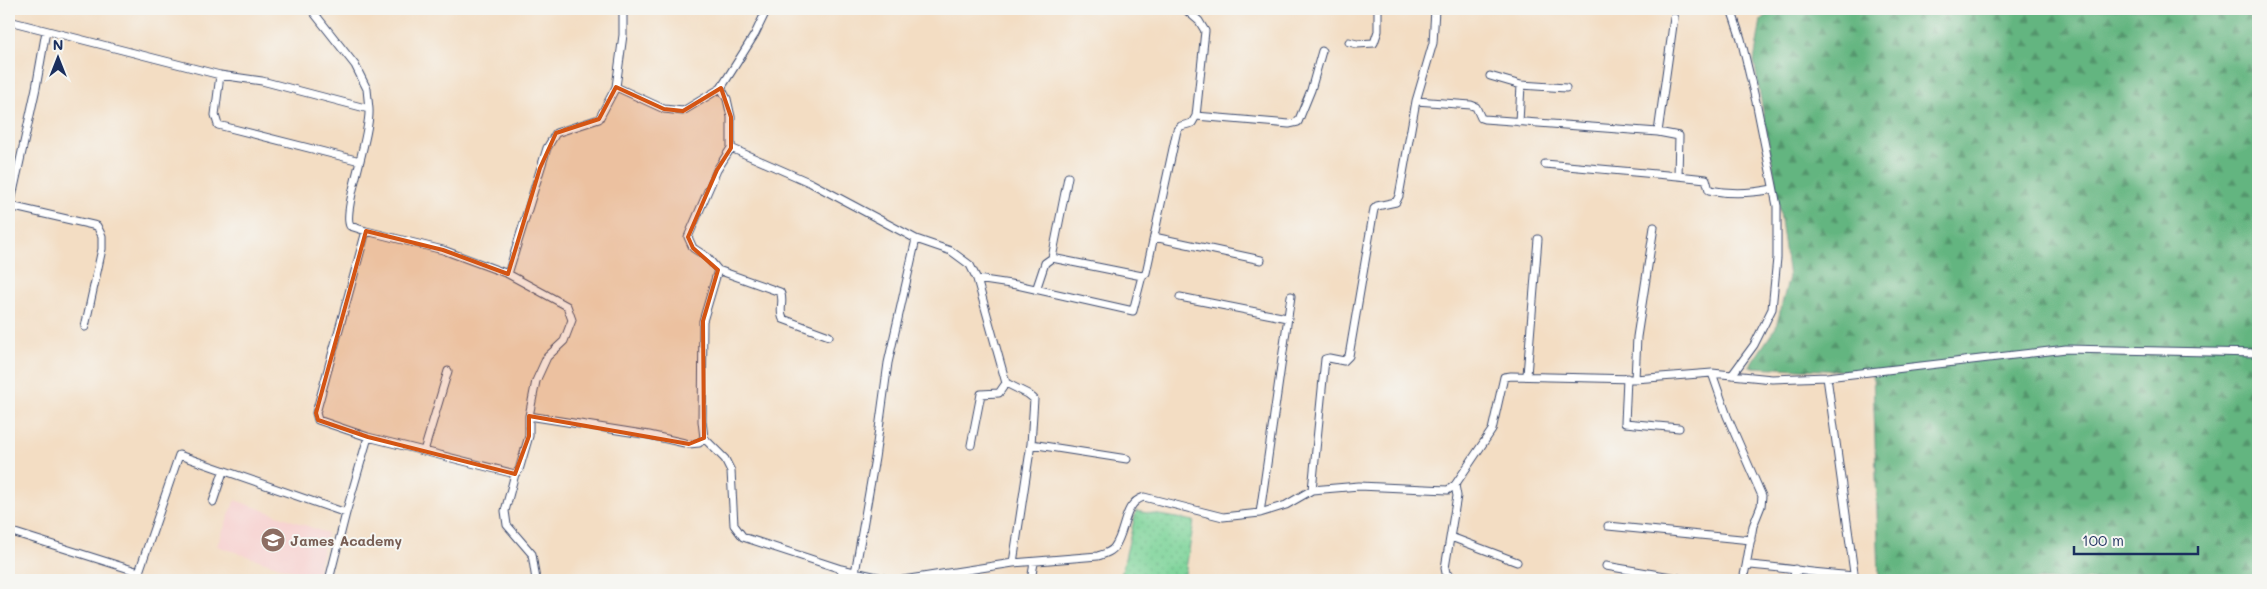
<svg xmlns="http://www.w3.org/2000/svg" width="2267" height="589" viewBox="0 0 2267 589" font-family="Mali,sans-serif">
  <style>
    .built { fill: #f7d0cf }
    .grass { fill: url(#grass-dots); stroke: #4b817b }
    .forest { fill: url(#forest-firs); stroke: #40726f }
    .lines { fill: none; stroke-linecap: round; stroke-linejoin: round }
    .street-casing { stroke: #3b496d; stroke-width: 9 }
    .street { stroke: #fff; stroke-width: 7 }
    .marked { fill: #d45514; fill-opacity: 0.2; stroke: #d45514; stroke-width: 4; stroke-linejoin: round }
    .labels { text-anchor: middle; dominant-baseline: central; stroke-width: 4; stroke-linejoin: round; paint-order: stroke }
    .education-label { font-size: 14px; font-weight: bold; fill: #785e54; stroke: #f6f6f2; text-anchor: start }
  </style>
  <defs>
    <pattern id="grass-dots" width="8" height="8" patternUnits="userSpaceOnUse" patternTransform="scale(1.25)"><rect width="8" height="8" fill="#7bd398"/><path d="M2 2h.1M6 6h.1" fill="none" stroke="#6ab585" stroke-width="1.8" stroke-linecap="round"/></pattern>
    <pattern id="forest-firs" width="22" height="20" patternUnits="userSpaceOnUse" patternTransform="scale(1.25)"><rect width="22" height="20" fill="#64b580"/><path d="M5 1l3.5 6h-7zM16 11l3.5 6h-7z" fill="#52946c"/></pattern>
  </defs>
  <rect width="100%" height="100%" fill="#f6f6f2"/>
  <filter id="ink" filterUnits="userSpaceOnUse"><feTurbulence type="fractalNoise" baseFrequency=".02" numOctaves="2"/><feDisplacementMap in="SourceGraphic" scale="10" xChannelSelector="R" yChannelSelector="G"/><feConvolveMatrix kernelMatrix="1 2 1 2 8 2 1 2 1" color-interpolation-filters="sRGB"/></filter>
  <filter id="wash" filterUnits="userSpaceOnUse"><feTurbulence type="fractalNoise" baseFrequency=".0096" numOctaves="4" result="noise"/><feDisplacementMap in="SourceGraphic" scale="20" xChannelSelector="R" yChannelSelector="G"/><feGaussianBlur stdDeviation="1.12" result="paint"/><feColorMatrix in="noise" values="0 0 0 0 0 0 0 0 0 0 0 0 0 0 0 0 0 1.4 0 .05"/><feComposite in="paint" operator="in"/></filter>
  <g filter="url(#wash)">
    <rect width="100%" height="100%" fill="#f3ddc3"/>
    <!-- built -->
    <path class="built" d="M235,500L327,533L316,579L217,546Z"/>
    <!-- grass -->
    <path class="grass" d="M1136,511L1194,521L1184,580H1120Z"/>
    <!-- forest -->
    <path class="forest" d="M1775,9H2258V580H1879L1873,372L1749,367L1776,327L1789,277L1776,184L1754,61L1761,20Z"/>
  </g>
  <g filter="url(#ink)">
    <g class="lines">
      <defs>
        <path id="street" d="M311,9L355,65L367,89L369,109
          M623,9V35L616,87L664,109L683,111L721,88
          M767,9L755,34L721,88L727,99L731,117V148L717,170L688,237L693,248L707,257L718,270L703,321L702,421L704,438L725,459L731,471L734,525L743,537L841,569L891,580
          M1731,9L1741,39L1757,106L1777,206V258L1772,309L1754,345L1732,375
          M1674,18L1658,132L1679,136L1678,176L1706,179L1709,190C1729,194 1753,193 1773,189
          M9,21L220,75L262,81L369,109C371,135 342,211 350,226L366,231
          M46,31L36,88L10,206L97,226L102,236V249L85,327
          M1349,42L1357,44L1374,43L1378,31V9
          M220,75L215,115L218,125L360,161
          M1490,76L1521,85L1566,88
          M1416,101L1471,105L1476,107L1481,118L1484,119L1658,132
          M1196,116L1289,124L1298,122L1311,90L1322,51
          M1519,122L1521,85
          M731,148L811,183L916,239L951,251L970,265L977,279L1006,383L1028,394L1034,399L1031,444L1013,563L1098,556C1104,554 1112,552 1115,546C1126,531 1123,503 1144,497L1223,517L1260,513L1286,505L1312,490L1359,486L1448,490L1455,485L1492,430L1504,377L1511,376L1635,379L1712,373L1772,379L1827,377L2066,349L2258,353
          M1545,164L1678,176
          M366,231L443,250L508,274L567,306L572,320L564,341L547,357L536,381L529,416V436L519,470L515,474L368,437L318,420L316,413Z
          M1154,237L1261,260
          M1052,258L1068,177
          M718,270L780,292C785,300 778,310 783,319L829,336
          M508,274L547,148L556,133L599,119L616,87
          M977,279L1017,285L1133,311L1142,276L1146,273L1177,130L1181,126L1192,123L1196,116L1205,31L1199,21L1185,9
          M1036,290L1045,263L1052,258L1142,276
          M1180,297L1287,318
          M1712,373L1727,416L1762,496L1761,506L1753,526L1746,566
          M1527,375L1538,239
          M1827,377L1855,580
          M1627,378L1625,423L1679,428
          M1635,379L1637,337L1654,227
          M529,416L649,435L689,444L699,443L704,438
          M1031,444L1127,459
          M971,445L981,394L999,393L1006,383
          M424,451L448,371
          M515,474L505,511L507,525L532,554L536,580
          M1312,490L1325,359L1329,358L1344,361L1349,356L1374,209L1377,206L1396,202L1399,196L1416,101L1433,43L1435,9
          M213,502L223,472
          M1260,513L1291,296
          M1608,526L1751,540
          M9,531L139,572L179,455L346,513L368,437
          M1451,537L1517,562
          M1606,566L1689,580
          M841,569L843,580
          M855,573L875,458L888,363L916,239
          M137,580L139,572
          M329,580L346,513
          M903,580L1013,563
          M1031,580L1034,563
          M1455,580L1446,573L1445,568L1457,496L1455,485
          M1743,580L1746,566L1751,565C1786,568 1820,574 1854,576
          M1794,580L1795,569"/>
      </defs>
      <!-- street casing -->
      <use href="#street" class="street-casing"/>
      <!-- street -->
      <use href="#street" class="street"/>
    </g>
  </g>
  <!-- marked area -->
  <path class="marked" d="M616,87L664,109L683,111L721,88L731,117V148L717,170L688,237L693,248L718,270L703,321L704,438L689,444L529,416V436L515,474L368,437L318,420L316,413L366,231L443,250L508,274L540,168L556,133L599,119Z"/>
  <!-- icons -->
  <defs>
    <symbol id="school-disc" viewBox="-11 -11 22 22"><circle r="9.5" fill="#8d6e63" stroke="#f6f6f2"/><path d="M0-5L7-2L0 1L-7-2ZM-4 1L0 2.5L4 1V4Q0 6-4 4Z" fill="#fff"/></symbol>
  </defs>
  <g fill-rule="evenodd">
    <use href="#school-disc" x="259" y="526" width="28" height="28"/>
  </g>
  <g class="labels">
    <!-- education labels -->
    <g class="education-label">
      <text x="290" y="540">James Academy</text>
    </g>
  </g>
  <!-- margin -->
  <rect width="2267" height="589" fill="none" stroke="#f6f6f2" stroke-width="30"/>
  <!-- north arrow -->
  <g transform="translate(58 58)" stroke="#f6f6f2" stroke-width="4" paint-order="stroke">
  <path d="M0-4L9 19L0 12L-9 19Z" fill="#1b2f5e"/>
  <text y="-8" font-size="14" font-weight="bold" text-anchor="middle" fill="#1b2f5e">N</text>
  </g>
  <!-- scale -->
  <path d="M2074 546v8h124v-8" fill="none" stroke="#1b2f5e" stroke-width="2.5"/>
  <text x="2082" y="546" font-size="15" fill="#1b2f5e" stroke="#f6f6f2" stroke-width="4" paint-order="stroke">100 m</text>
</svg>
